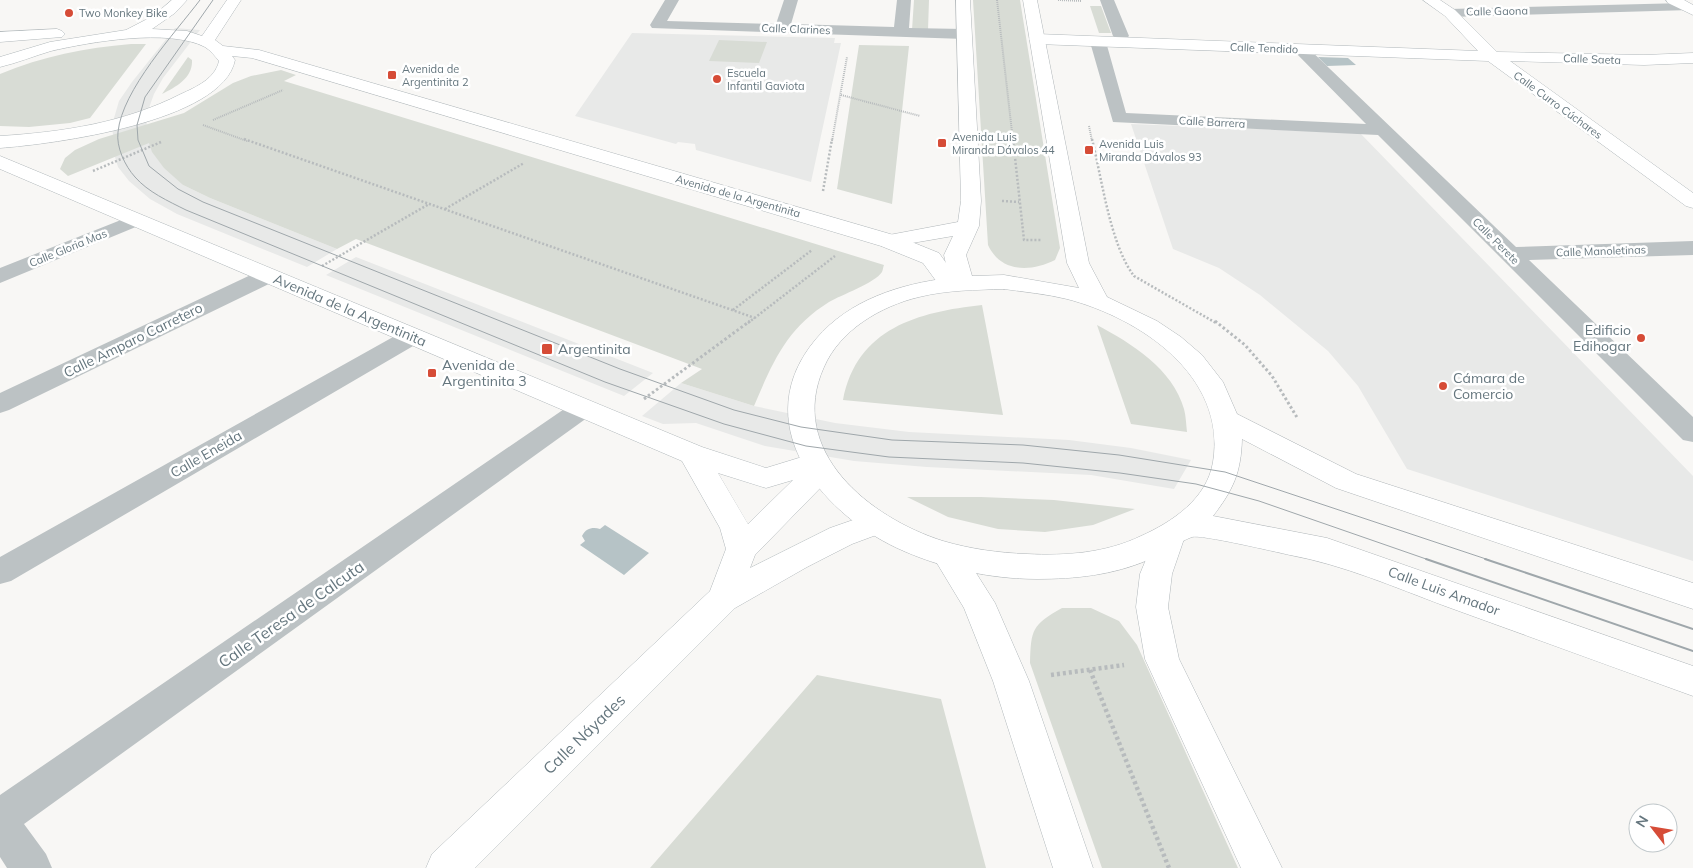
<svg xmlns="http://www.w3.org/2000/svg" width="1693" height="868" viewBox="0 0 1693 868" font-family="Mulish,sans-serif">
  <style>
    .built { fill: #e8e9e8 }
    .green { fill: #d8dcd5 }
    .water { fill: #b6c3c6 }
    .lines { fill: none; stroke-linecap: round; stroke-linejoin: round }
    .secondary-casing { stroke: #b1b8bb; stroke-width: 1 }
    .primary-casing { stroke: #b0b6b9; stroke-width: 1 }
    .path-far3 { stroke: #b7bbbd; stroke-width: 2; stroke-dasharray: 1 1; stroke-linecap: butt }
    .path-far2 { stroke: #b7bbbd; stroke-width: 2.5; stroke-dasharray: 2 2; stroke-linecap: butt }
    .path-far1 { stroke: #b7bbbd; stroke-width: 3; stroke-dasharray: 2.5 2.5; stroke-linecap: butt }
    .path { stroke: #b7bbbd; stroke-width: 4.5; stroke-dasharray: 3 3; stroke-linecap: butt }
    .street { fill: #bcc2c4; fill-rule: evenodd }
    .secondary { fill: #fff; fill-rule: evenodd }
    .primary { fill: #fff; fill-rule: evenodd }
    .tram-far1 { stroke: #9fa7ab; stroke-width: 1 }
    .tram { stroke: #9fa7ab; stroke-width: 2 }
    .poi-dot { fill: #d64c37; stroke: #fff; stroke-width: 2 }
    .labels { text-anchor: middle; dominant-baseline: central; stroke-width: 5; stroke-linejoin: round; paint-order: stroke }
    .far-street-label { font-size: 11px; fill: #65767e; stroke: #fff }
    .far-poi-label { font-size: 11px; fill: #65767e; stroke: #fff; text-anchor: start }
    .street-label { font-size: 14px; fill: #65767e; stroke: #fff }
    .poi-label { font-size: 14px; fill: #65767e; stroke: #fff; text-anchor: start }
    .near-street-label { font-size: 16px; fill: #65767e; stroke: #fff }
  </style>
  <rect width="100%" height="100%" fill="#f8f7f5"/>
  <!-- built -->
  <path class="built" d="M175,28L200,30L163,78L154,94L146,116L147,128L183,185L210,198L337,249L307,267L177,214L150,199L129,181L118,167L115,157L112,125L119,101L132,82Z
    M632,33L835,38L834,43H841L811,182L696,150L695,144L678,142L676,144L575,116Z
    M1131,124L1360,133L1693,476V561L1407,469L1358,386L1328,351L1260,295L1219,268L1173,249Z
    M356,257L653,373L624,396L326,275Z
    M681,383L754,406L835,423L909,432L1069,440L1131,448L1191,460L1174,489L1091,475L927,467L854,461L765,446L696,423L663,424L642,416Z"/>
  <!-- green -->
  <path class="green" d="M914,0H929L928,30H912Z
    M973,0H1020L1060,248L1055,260C1031,272 1001,273 988,245Z
    M1090,6H1101L1111,33H1099Z
    M719,40L767,42L759,63L709,61Z
    M131,44H146L90,118L70,123L29,127L0,126V74C43,56 85,48 131,44Z
    M859,45L909,46L892,204L837,189Z
    M188,57L192,60C193,78 176,87 162,94Z
    M281,70L296,75L284,81L884,265C883,267 883,270 882,272C875,283 841,295 829,302C786,329 773,362 754,406L681,383L702,369L356,239L337,249L210,198L183,185L164,168L152,152L149,143L68,176L60,169L65,158L75,150L99,139L184,113L233,83L251,76Z
    M982,305L1003,415L843,400C857,328 918,312 982,305Z
    M1097,325C1131,343 1173,369 1184,409C1186,416 1186,424 1187,432L1131,424Z
    M907,497H981L1054,500L1135,509L1093,525L1045,532L998,529L948,517Z
    M1062,608H1091L1119,621L1137,645L1238,868H1102L1030,663C1031,629 1032,625 1062,608Z
    M817,675L941,699L986,868H650Z"/>
  <!-- water -->
  <path class="water" d="M1318,57L1348,58L1356,65L1327,66Z
    M605,525L649,553L624,575L580,545L585,541L582,536C586,528 593,527 600,529Z"/>
  <g class="lines">
    <defs>
      <path id="secondary" d="M172,0H187L175,13L152,29L187,31L202,36L227,0H241L215,40L223,46L259,50L897,236L939,253L961,284L958,289L950,291L942,289L923,263L881,246L252,58L232,56L235,60C223,122 53,144 0,148V136C63,132 124,123 181,94C196,87 215,79 219,61C215,56 210,50 205,47C169,28 90,42 51,51C34,56 17,63 0,67V57L50,42L126,30L153,16Z
        M1423,0H1440L1455,10L1497,52L1644,55L1693,53V63L1644,65L1510,61L1693,193V208L1686,206L1488,61L1037,44L1032,42L1029,39L1032,36L1037,34L1478,51L1445,16Z
        M1666,0H1684L1693,5V15L1668,3Z
        M57,29L62,31L65,34L62,37L0,42V32Z
        M0,156L702,447L766,468L815,453L825,456L834,471L830,478L755,555L750,568L830,528L876,512L887,515L891,523L887,531L852,544L807,567L735,608L475,868H426L432,854L710,591L726,549L720,528L682,461L0,169ZM718,473L766,488L793,480L748,524Z
        M1170,524L1181,528L1185,536L1172,574L1168,607L1179,659L1282,868H1241L1145,659L1136,607L1140,574L1159,528Z
        M948,543L959,546L995,603L1029,681L1093,868H1053L993,681L964,608L932,555L937,546Z"/>
      <path id="primary" d="M956,0H970L981,201L979,226L966,255L972,276L1004,275L1079,288L1067,263L1023,0H1037L1089,263L1107,297L1157,321L1181,337L1202,355L1223,382L1237,414L1356,474L1693,583V609L1336,488L1242,439C1241,473 1233,490 1213,516L1327,538L1693,666V696C1610,666 1528,636 1445,606C1394,587 1344,565 1290,555C1276,552 1200,534 1192,537C1178,542 1163,554 1148,560C1113,575 1075,579 1037,579C990,579 940,568 897,548C818,511 747,421 816,339C849,300 900,284 949,278L944,255L953,236L889,247L881,246L878,241L881,236L889,235L958,222L961,201ZM1004,289C1025,292 1047,294 1067,299C1140,318 1227,376 1213,462C1207,499 1172,522 1141,536C1106,553 1066,556 1027,554C999,553 970,549 943,541C870,518 786,451 824,367C840,330 881,306 919,297C947,290 976,290 1004,289Z"/>
    </defs>
    <!-- secondary casing -->
    <use href="#secondary" class="secondary-casing"/>
    <!-- primary casing -->
    <use href="#primary" class="primary-casing"/>
    <!-- path-far3 -->
    <path class="path-far3" d="M997,0L1013,141
      M1058,0L1082,1
      M841,95L920,116
      M213,120L283,90
      M203,125L247,141
      M1089,126L1092,141
      M832,141L847,57"/>
    <!-- path-far2 -->
    <path class="path-far2" d="M244,139L755,318
      M1013,139L1024,240H1041
      M1092,139C1102,179 1110,244 1134,276L1216,323
      M93,171L161,142
      M823,191L832,139
      M1002,201L1019,202
      M445,209L524,163
      M322,266L429,204
      M733,310L812,250
      M748,323L835,256"/>
    <!-- path-far1 -->
    <path class="path-far1" d="M1215,321L1245,345L1272,376L1298,419
      M644,399L750,321"/>
    <!-- path -->
    <path class="path" d="M1090,670L1169,868
      M1051,675L1124,665"/>
    <!-- street -->
    <path class="street" d="M665,0H679L667,21L776,24L784,0H798L791,24L894,27L897,0H911L909,28L964,29L969,31L972,34L969,37L964,39L652,28L650,25Z
      M1100,0H1114L1129,36L1126,39H1116L1113,36Z
      M1685,3L1690,4L1692,7L1690,10L1450,17L1445,16L1443,13L1445,10L1450,9Z
      M1098,37L1103,39L1106,42L1126,113L1366,124L1292,49L1294,46H1306L1516,247L1693,241V255L1529,260L1693,417V442L1683,440L1378,135L1113,122L1090,42L1093,39Z
      M136,214L143,216L146,220L143,224L0,283V268Z
      M267,269L275,271L278,276L275,281L9,410L0,413V393L259,271Z
      M411,330L420,332L423,337L420,342L11,581L0,584V557L402,332Z
      M582,400L591,403L595,409L591,415L24,824L46,854L52,868H7L0,857V795L573,403Z"/>
    <!-- secondary -->
    <use href="#secondary" class="secondary"/>
    <!-- primary -->
    <use href="#primary" class="primary"/>
    <!-- tram-far1 -->
    <path class="tram-far1" d="M200,0C175,33 122,90 118,132C116,147 125,166 135,177C148,192 168,201 186,210L605,382L724,424L806,446L889,457L1023,463L1120,473L1196,484L1259,501L1429,560
      M213,0L145,97L137,125L138,140L149,166L178,189L203,202L620,369L734,410L801,427L892,440L1023,445L1119,455L1225,472L1489,560"/>
    <!-- tram -->
    <path class="tram" d="M1426,559L1693,651
      M1485,559L1693,629"/>
  </g>
  <!-- markers -->
  <g class="poi-dot">
    <circle cx="69" cy="13" r="5"/>
    <rect x="387" y="70" width="10" height="10" rx="2.5"/>
    <circle cx="717" cy="79" r="5"/>
    <rect x="937" y="138" width="10" height="10" rx="2.5"/>
    <rect x="1084" y="145" width="10" height="10" rx="2.5"/>
    <circle cx="1641" cy="338" r="5"/>
    <rect x="541" y="343" width="12" height="12" rx="2.5"/>
    <rect x="427" y="368" width="10" height="10" rx="2.5"/>
    <circle cx="1443" cy="386" r="5"/>
  </g>
  <g class="labels">
    <!-- far-street labels -->
    <g class="far-street-label">
      <text transform="translate(1497 11) rotate(-1)">Calle Gaona</text>
      <text transform="translate(796 29) rotate(2)">Calle Clarines</text>
      <text transform="translate(1264 48) rotate(2)">Calle Tendido</text>
      <text transform="translate(1592 59) rotate(2)">Calle Saeta</text>
      <text transform="translate(1558 105) rotate(36)">Calle Curro Cúchares</text>
      <text transform="translate(1212 122) rotate(3)">Calle Barrera</text>
      <text transform="translate(738 196) rotate(16)">Avenida de la Argentinita</text>
      <text transform="translate(1496 241) rotate(45)">Calle Perete</text>
      <text transform="translate(68 248) rotate(-22)">Calle Gloria Mas</text>
      <text transform="translate(1601 251) rotate(-2)">Calle Manoletinas</text>
    </g>
    <!-- far-poi labels -->
    <g class="far-poi-label">
      <text x="79" y="13">Two Monkey Bike</text>
      <text x="402" y="69">Avenida de<tspan x="402" dy="13">Argentinita 2</tspan></text>
      <text x="727" y="73">Escuela<tspan x="727" dy="13">Infantil Gaviota</tspan></text>
      <text x="952" y="137">Avenida Luis<tspan x="952" dy="13">Miranda Dávalos 44</tspan></text>
      <text x="1099" y="144">Avenida Luis<tspan x="1099" dy="13">Miranda Dávalos 93</tspan></text>
    </g>
    <!-- street labels -->
    <g class="street-label">
      <text transform="translate(350 310) rotate(23)">Avenida de la Argentinita</text>
      <text transform="translate(133 340) rotate(-26)">Calle Amparo Carretero</text>
      <text transform="translate(206 454) rotate(-30)">Calle Eneida</text>
      <text transform="translate(1444 591) rotate(20)">Calle Luis Amador</text>
    </g>
    <!-- poi labels -->
    <g class="poi-label">
      <text x="1631" y="330" text-anchor="end">Edificio<tspan x="1631" dy="16">Edihogar</tspan></text>
      <text x="558" y="349">Argentinita</text>
      <text x="442" y="365">Avenida de<tspan x="442" dy="16">Argentinita 3</tspan></text>
      <text x="1453" y="378">Cámara de<tspan x="1453" dy="16">Comercio</tspan></text>
    </g>
    <!-- near-street labels -->
    <g class="near-street-label">
      <text transform="translate(291 614) rotate(-35)">Calle Teresa de Calcuta</text>
      <text transform="translate(584 734) rotate(-44)">Calle Náyades</text>
    </g>
  </g>
  <!-- north arrow -->
  <g transform="translate(1653 828) rotate(301)"><circle r="24" fill="#ffffff" stroke="#c1c8cb"/>
  <path d="M0-4L9 19L0 12L-9 19Z" fill="#d64c37"/>
  <text y="-8" font-size="14" font-weight="bold" text-anchor="middle" fill="#65767e">N</text>
  </g>
</svg>
